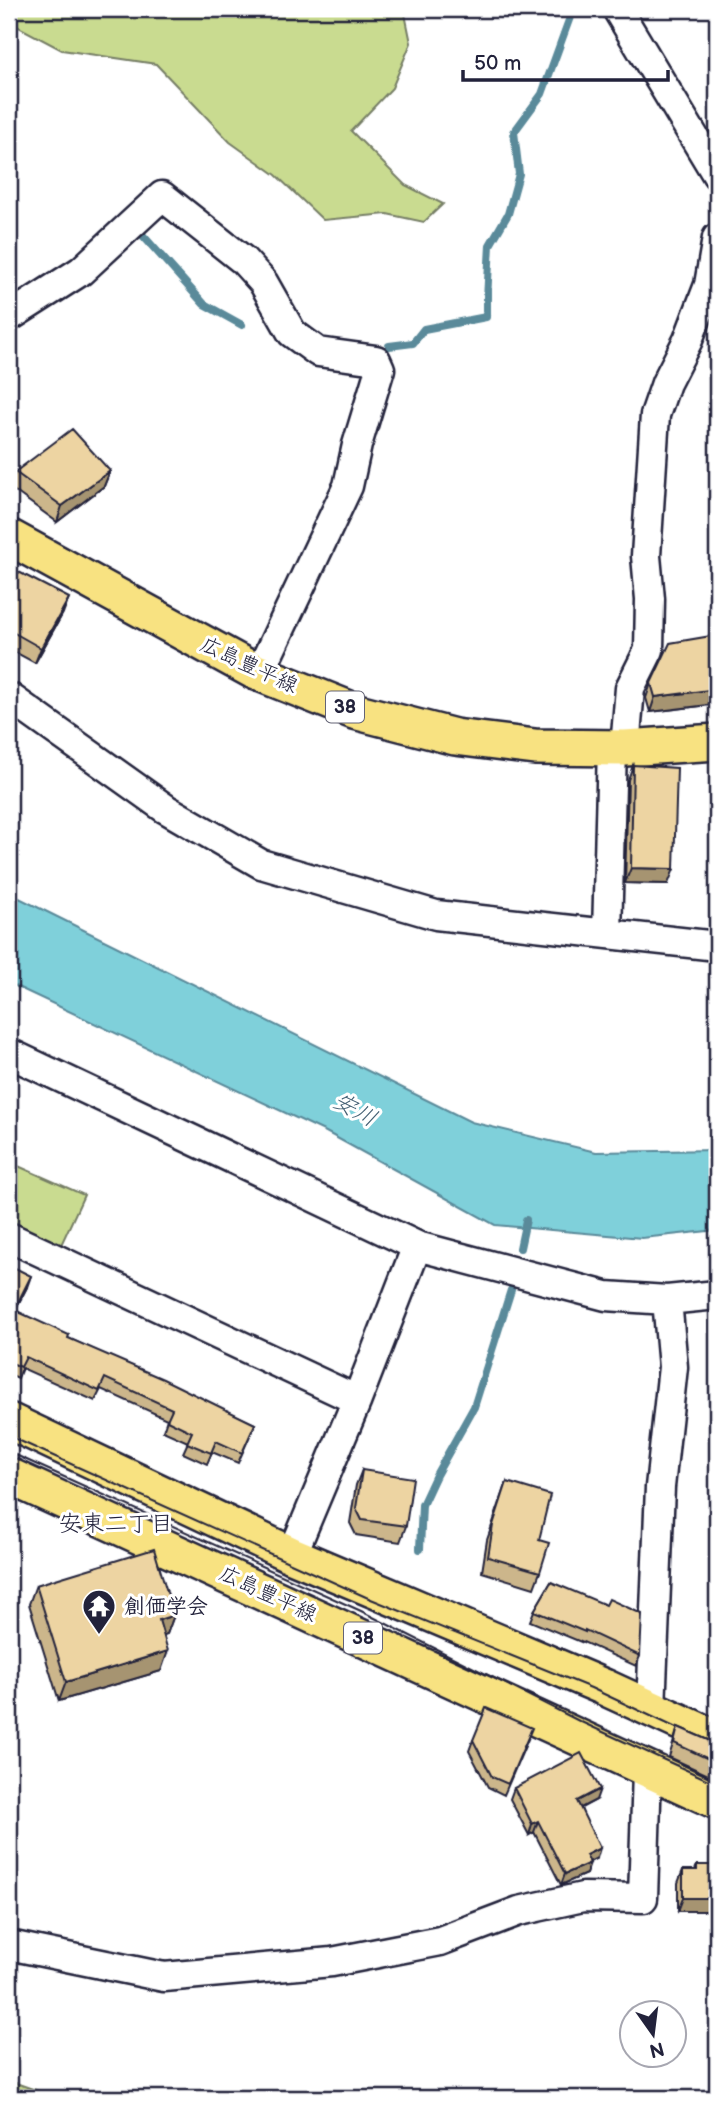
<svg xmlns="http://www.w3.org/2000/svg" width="726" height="2107" viewBox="0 0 726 2107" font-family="'Balsamiq Sans','Klee One',sans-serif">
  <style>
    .green { fill: #c9db90; stroke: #767e66; stroke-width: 2 }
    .water { fill: #7fd0da; stroke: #5a8a9a; stroke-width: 2 }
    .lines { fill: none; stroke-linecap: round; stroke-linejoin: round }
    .stream { stroke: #5a8a9a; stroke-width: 8 }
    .minor-casing { stroke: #22223b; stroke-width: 33 }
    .major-casing { stroke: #22223b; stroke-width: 40 }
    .minor { stroke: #fff; stroke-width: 28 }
    .major { stroke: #f8e281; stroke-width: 35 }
    .tram { stroke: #22223b; stroke-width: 2 }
    .wall { fill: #ccb68b; stroke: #22223b; stroke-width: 2 }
    .shaded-wall { fill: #a69471; stroke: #22223b; stroke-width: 2 }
    .building { fill: #edd4a2; stroke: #22223b; stroke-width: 2 }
    .labels { text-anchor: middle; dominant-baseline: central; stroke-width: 6; stroke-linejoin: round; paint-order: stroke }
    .shield { fill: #fff; stroke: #646476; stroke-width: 2 }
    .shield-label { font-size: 19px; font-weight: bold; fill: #22223b }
    .street-label { font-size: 21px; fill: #22223b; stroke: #fff }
    .poi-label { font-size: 21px; font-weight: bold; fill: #22223b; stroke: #fff; text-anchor: start }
    .water-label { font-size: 23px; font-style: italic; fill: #435f73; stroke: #fff }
    .neighbourhood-label { font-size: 23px; fill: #22223b; stroke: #fff }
  </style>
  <rect width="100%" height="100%" fill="#fff"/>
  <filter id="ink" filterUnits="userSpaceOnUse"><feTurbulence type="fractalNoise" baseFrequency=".0143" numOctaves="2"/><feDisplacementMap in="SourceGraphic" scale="14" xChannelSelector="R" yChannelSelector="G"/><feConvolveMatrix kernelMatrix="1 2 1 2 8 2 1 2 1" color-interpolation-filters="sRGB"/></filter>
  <g filter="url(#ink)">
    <!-- green -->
    <path class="green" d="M9,9H404L411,43L392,88L351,131L405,185L443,204L424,222L387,214L323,220L276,175L230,142L156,64L62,50L9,22Z
      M9,1162L84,1195L61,1245L9,1221Z
      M9,2081L13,2082L58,2098H9Z"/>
    <!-- water -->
    <path class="water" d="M9,893L471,1122L596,1152L717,1150V1230L642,1238L495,1225L326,1132L9,983Z"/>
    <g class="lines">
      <!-- stream -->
      <path class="stream" d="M135,233L138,230L204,304L242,325
        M389,346L413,343L424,329L486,317L490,245L508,214L519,174L514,132L542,94L573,9
        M520,1248L526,1220
        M420,1549L422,1505L436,1475L474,1407L511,1290"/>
      <defs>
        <path id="minor" d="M617,9L717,175
          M9,317L81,271L162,196L243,260L263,282L292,333L318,352L376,360L380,369L357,445L348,486L260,672
          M9,697L166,809L261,864L436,915L717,946
          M625,748L630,688L649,650L650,599L646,556L655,415L666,383L688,340L709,285L717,238
          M607,934L612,747
          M9,1053L417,1246L606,1296L667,1300L717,1295
          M9,1237L357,1400
          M292,1555L357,1400L417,1246
          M651,1709L660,1487L673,1367L667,1300
          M9,1945L164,1977L332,1962L440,1941L519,1911L583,1897L643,1898L647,1771"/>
        <path id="major" d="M9,537L254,671L354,711L455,737L535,747L625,748L717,742
          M9,1421L292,1555L604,1687L717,1739
          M9,1476L717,1801"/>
      </defs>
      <!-- minor casing -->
      <use href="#minor" class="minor-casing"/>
      <!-- major casing -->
      <use href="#major" class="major-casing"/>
      <!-- minor -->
      <use href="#minor" class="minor"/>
      <!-- major -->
      <use href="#major" class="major"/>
      <!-- tram -->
      <path class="tram" d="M9,1436L366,1597L591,1688L717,1747
        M9,1452L361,1611L579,1721L717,1784"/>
    </g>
    <!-- wall -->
    <path class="wall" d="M110,471L104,486L57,522L9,487L15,472Z
      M9,567L63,613L35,663L9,649Z
      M717,635V704L650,712L646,698L651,683Z
      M633,765L668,884L625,883L628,780Z
      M9,1265L27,1287L15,1310L68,1338L255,1424L238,1463L212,1452L207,1464L183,1453L188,1442L163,1431L167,1419L101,1389L95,1401L22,1368L18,1378L9,1374Z
      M362,1470L406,1526L400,1542L356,1535L350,1523L356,1485Z
      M507,1482L539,1540L540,1572L534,1588L482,1572L487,1540Z
      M551,1582L640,1656L636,1666L581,1641V1642L530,1621L534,1611Z
      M36,1585L174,1615L167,1634L163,1635L161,1671L59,1701L29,1604Z
      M678,1727L717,1744V1779L669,1757Z
      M528,1739L504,1795L488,1787L469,1751L473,1740Z
      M514,1788L596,1800L581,1808L597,1858L589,1862L586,1874L561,1885L534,1832L529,1835L510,1799Z
      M697,1865H717L678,1911V1883L683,1870H695Z"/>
    <!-- shaded-wall -->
    <path class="shaded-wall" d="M110,471L104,486L57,522L62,506Z
      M69,598L63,613L35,663L41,648Z
      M717,689V704L650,712L655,697Z
      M631,868L674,869L668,884L625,883Z
      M31,1276L27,1287L10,1320L14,1310Z
      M174,1615L167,1634L152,1639L159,1620Z
      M168,1651L161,1671L59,1701L66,1682Z
      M600,1789L596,1800L573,1812L577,1801Z
      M538,1821L534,1832L529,1835L532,1824Z
      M600,1848L597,1858L582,1866L586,1855Z
      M590,1863L586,1874L561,1885L565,1874Z
      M683,1898H717V1911H678Z"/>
    <!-- building -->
    <path class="building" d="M72,429L110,471L62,506L15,472Z
      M9,567L69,598L41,648L9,630Z
      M717,635V689L655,697L651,683L670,643Z
      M633,765L677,768L674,869L631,868Z
      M9,1265L31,1276L14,1310L69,1335L68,1338L163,1379L255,1424L242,1453L216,1441L211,1453L187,1443L192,1432L167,1420L172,1409L105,1378L99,1391L26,1357L21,1367L9,1362Z
      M362,1470L413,1478L406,1526L362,1520L356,1508Z
      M507,1482L550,1495L539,1540L549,1543L540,1572L488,1557L493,1525Z
      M154,1549L174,1615L159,1620L168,1651L66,1682L36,1585Z
      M551,1582L606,1605L609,1599L642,1614L640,1656L585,1630V1632L534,1611Z
      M486,1708L532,1728L508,1784L492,1777L473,1740Z
      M678,1727L717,1744V1763L674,1743Z
      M581,1753L600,1789L577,1801L600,1848L586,1855L590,1863L565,1874L538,1821L532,1824L514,1788Z
      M697,1865H717V1898H683V1870H697Z"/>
  </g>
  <!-- icons -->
  <defs>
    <symbol id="temple-pin" viewBox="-11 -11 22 30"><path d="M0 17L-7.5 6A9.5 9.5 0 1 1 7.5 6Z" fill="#22223b" stroke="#fff"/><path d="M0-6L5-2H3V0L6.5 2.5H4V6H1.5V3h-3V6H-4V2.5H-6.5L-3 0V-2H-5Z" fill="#fff"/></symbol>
  </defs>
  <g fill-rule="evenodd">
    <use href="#temple-pin" x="80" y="1587" width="38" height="52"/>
  </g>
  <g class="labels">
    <!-- shield labels -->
    <g class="shield">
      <rect x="326" y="691.5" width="38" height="31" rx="5"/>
      <rect x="344" y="1622.5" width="38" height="31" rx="5"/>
    </g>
    <g class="shield-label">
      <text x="345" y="707">38</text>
      <text x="363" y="1638">38</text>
    </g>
    <!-- street labels -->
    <g class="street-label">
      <text transform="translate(249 665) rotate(25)">広島豊平線</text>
      <text transform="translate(268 1594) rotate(25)">広島豊平線</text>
    </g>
    <!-- poi labels -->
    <g class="poi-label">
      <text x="124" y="1606">創価学会</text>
    </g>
    <!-- water labels -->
    <g class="water-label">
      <text transform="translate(355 1110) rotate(29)">安川</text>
    </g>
    <!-- neighbourhood labels -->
    <g class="neighbourhood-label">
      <text x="116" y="1524">安東二丁目</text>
    </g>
  </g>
  <!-- margin -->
  <rect width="726" height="2107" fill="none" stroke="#fff" stroke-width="35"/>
  <rect x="18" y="18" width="691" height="2072" fill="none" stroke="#22223b" stroke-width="2.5" filter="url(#ink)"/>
  <!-- north arrow -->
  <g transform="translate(653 2034) rotate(166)"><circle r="33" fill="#ffffff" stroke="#a7a7b1" stroke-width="2"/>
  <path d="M0-5L12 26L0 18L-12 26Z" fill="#22223b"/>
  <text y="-10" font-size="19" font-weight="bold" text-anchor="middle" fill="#22223b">N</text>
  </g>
  <!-- scale -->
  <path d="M463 70v10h205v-10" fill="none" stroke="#22223b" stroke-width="3.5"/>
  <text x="474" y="70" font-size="21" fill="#22223b" stroke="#ffffff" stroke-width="5" paint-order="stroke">50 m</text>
</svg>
